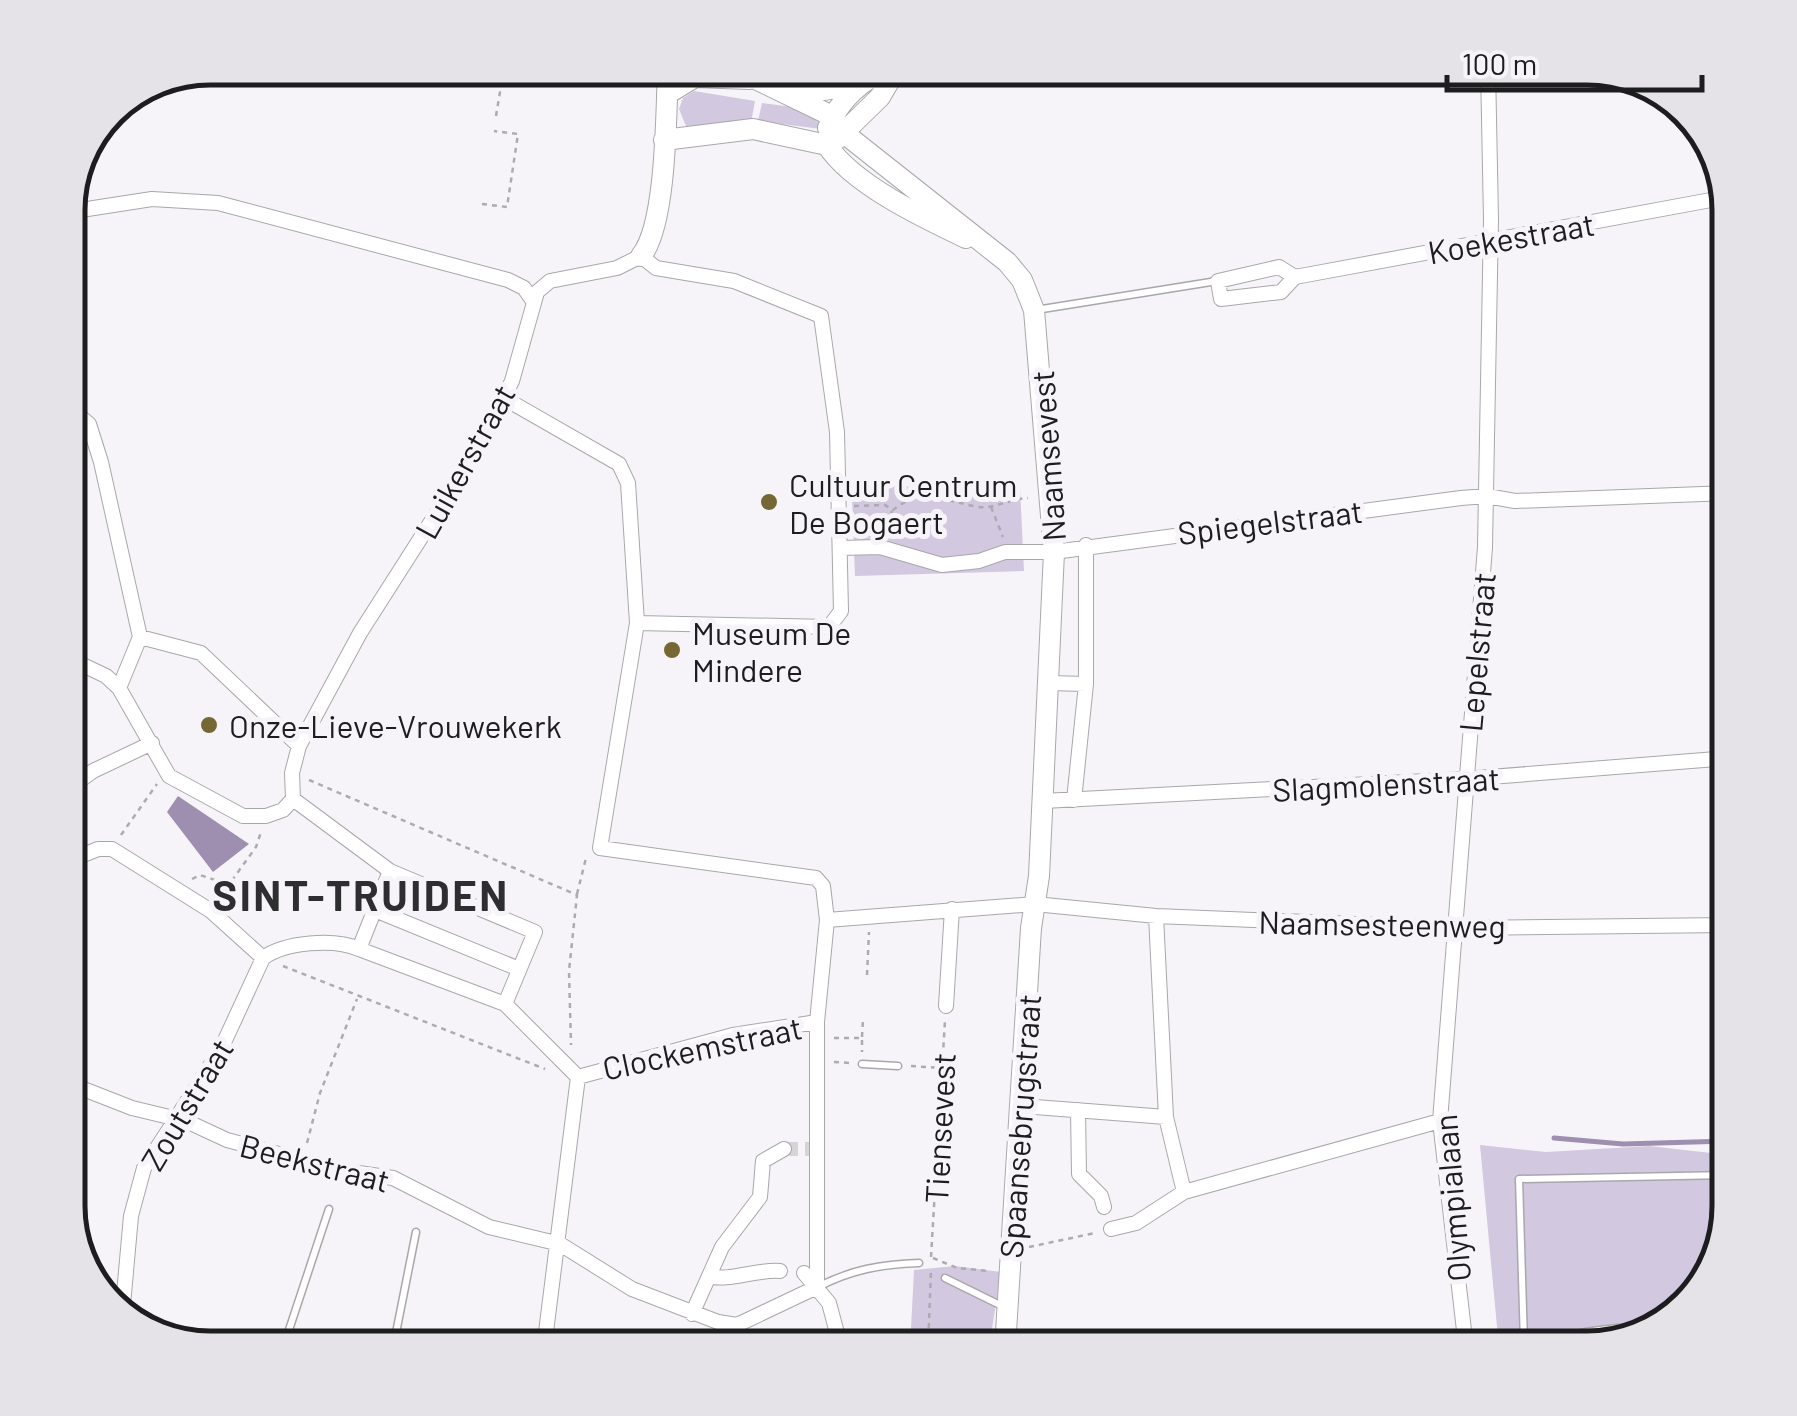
<svg xmlns="http://www.w3.org/2000/svg" width="1797" height="1416" viewBox="0 0 1797 1416" font-family="Barlow,sans-serif">
  <style>
    .green { fill: #d2c8e0 }
    .water { fill: #9e8fb0 }
    .lines { fill: none; stroke-linecap: round; stroke-linejoin: round }
    .stream { stroke: #9e8fb0; stroke-width: 5 }
    .street-tunnel { stroke: #d5d4d7; stroke-width: 14; stroke-dasharray: 14 7; stroke-linecap: butt }
    .lane-casing { stroke: #a9a7ab; stroke-width: 9 }
    .street-casing { stroke: #a9a7ab; stroke-width: 16 }
    .secondary-casing { stroke: #a9a7ab; stroke-width: 22 }
    .path { stroke: #acabae; stroke-width: 2.5; stroke-dasharray: 5 5; stroke-linecap: butt }
    .lane { stroke: #fff; stroke-width: 6 }
    .street { stroke: #fff; stroke-width: 14 }
    .secondary { stroke: #fff; stroke-width: 20 }
    .poi-dot { fill: #756835; stroke: #f6f4f8; stroke-width: 4 }
    .labels { text-anchor: middle; dominant-baseline: central; stroke-width: 10; stroke-linejoin: round; paint-order: stroke }
    .street-label { font-size: 32px; fill: #1d1c1e; stroke: #f6f4f8 }
    .poi-label { font-size: 32px; fill: #1d1c1e; stroke: #f6f4f8; text-anchor: start }
    .district-label { font-size: 42px; font-weight: bold; letter-spacing: 2.5px; fill: #2e2d30; stroke: #f6f4f8 }
    .rim { fill: none; stroke: #1d1c1e; stroke-width: 5 }
  </style>
  <rect width="100%" height="100%" fill="#f6f4f8"/>
  <!-- green -->
  <path class="green" d="M694,91L755,101L751,123L686,126L679,109L683,98Z
    M762,103L800,108L822,125L821,129L758,121Z
    M882,486L1020,488L1024,571L855,576L852,497L882,496Z
    M1480,1145L1546,1152L1649,1146L1729,1155V1207L1695,1300L1650,1334L1587,1348H1499Z
    M955,1266L1001,1272L989,1348H910L914,1270Z"/>
  <!-- water -->
  <path class="water" d="M178,796L249,844L213,872L167,812Z"/>
  <g class="lines">
    <!-- stream -->
    <path class="stream" d="M1554,1138L1623,1144L1729,1141"/>
    <!-- street-tunnel -->
    <path class="street-tunnel" d="M784,1149H809"/>
    <defs>
      <path id="lane" d="M1036,310L1217,281
        M862,1064L898,1066
        M945,1278L1002,1306
        M818,1287C850,1270 882,1264 919,1263
        M1524,1343C1569,1335 1615,1325 1660,1326
        M283,1348L329,1209
        M393,1348L416,1232
        M1499,1348L1524,1343L1519,1179L1729,1175"/>
      <path id="street" d="M68,212L152,199L218,203L508,280L524,288L533,301
        M1295,277L1279,267L1218,281L1221,299L1281,292L1295,277L1727,197
        M502,397L619,464L628,483L637,623L600,848L816,878L823,886L827,920
        M68,400L69,407L89,424L101,462L140,637L119,688
        M840,548L880,547L942,565L979,561L1005,552H1054L1461,498L1487,496L1515,501L1729,493
        M140,637L201,653L299,746
        M68,658L106,676L119,688L169,776L243,816H266L283,810L293,799L292,773L299,746L360,633L482,442L512,381L537,292L550,281L617,268L641,256L656,268L734,281L821,316L837,432L841,611L829,627L637,623
        M1048,683L1086,684
        M68,789L93,771L152,743
        M293,799L390,871L535,932L505,1004L578,1077
        M1074,800L1086,684V545
        M1043,801L1465,779L1729,758
        M68,818L74,857
        M68,861L98,849H112L211,911L263,958
        M390,871L359,949L505,1004
        M375,910L519,969
        M1156,916L1166,1117L1184,1192L1440,1121
        M263,958C285,942 334,938 359,949
        M946,1006L952,909
        M578,1077L733,1035L817,1022
        M68,1083L132,1108L186,1121L227,1140L338,1170L393,1178L489,1227L560,1244L632,1289L718,1322L737,1325L817,1287
        M1022,1106L1166,1117
        M1078,1110L1079,1174L1101,1196L1104,1207
        M1111,1229L1136,1223L1184,1192
        M804,1273L829,1303L841,1348
        M709,1276C728,1282 756,1269 780,1271
        M817,1287V1022L827,920L1035,904L1156,916L1455,928L1729,925
        M692,1314L722,1247L760,1197L763,1161L784,1149
        M122,1316L131,1216L144,1168L221,1049L263,958
        M544,1348L578,1077
        M1466,1348L1440,1121L1485,547L1491,219L1488,68"/>
      <path id="secondary" d="M733,68L832,116L845,134L1007,262L1022,280L1034,310L1054,552L1039,876L1031,928L1005,1348
        M667,94L695,77L750,79
        M791,95L856,85
        M828,128C839,100 862,79 890,68
        M837,139L880,97L897,68
        M664,140L753,129L827,145C852,184 924,218 966,238
        M641,256C667,225 666,110 668,68"/>
    </defs>
    <!-- lane casing -->
    <use href="#lane" class="lane-casing"/>
    <!-- street casing -->
    <use href="#street" class="street-casing"/>
    <!-- secondary casing -->
    <use href="#secondary" class="secondary-casing"/>
    <!-- path -->
    <path class="path" d="M625,68L647,70
      M496,116L504,68
      M482,204L507,207L518,134L494,131
      M854,506L885,505L893,510C922,486 947,502 979,507C995,509 1012,498 1028,498
      M991,507L1003,537
      M882,531L892,511
      M309,780L577,895L569,971L571,1045
      M121,835L157,784
      M192,879L200,875L227,884
      M577,894L586,858
      M220,897L256,847L261,832
      M283,966L545,1069
      M867,975L869,932
      M862,1037L863,1019
      M834,1038H862V1052
      M834,1062L851,1063
      M911,1066L941,1068
      M307,1143L320,1093L357,999
      M1029,1247L1095,1233
      M931,1257L945,1020
      M933,1258L957,1268L988,1271
      M928,1348L931,1270"/>
    <!-- lane -->
    <use href="#lane" class="lane"/>
    <!-- street -->
    <use href="#street" class="street"/>
    <!-- secondary -->
    <use href="#secondary" class="secondary"/>
  </g>
  <!-- markers -->
  <g class="poi-dot">
    <circle cx="769" cy="502" r="10"/>
    <circle cx="672" cy="650" r="10"/>
    <circle cx="209" cy="725" r="10"/>
  </g>
  <g class="labels">
    <!-- street labels -->
    <g class="street-label">
      <text transform="translate(1511 237) rotate(-10)">Koekestraat</text>
      <text transform="translate(1047 456) rotate(-94)">Naamsevest</text>
      <text transform="translate(464 461) rotate(-61)">Luikerstraat</text>
      <text transform="translate(1270 521) rotate(-7)">Spiegelstraat</text>
      <text transform="translate(1476 652) rotate(-85)">Lepelstraat</text>
      <text transform="translate(1386 783) rotate(-3)">Slagmolenstraat</text>
      <text transform="translate(1382 923) rotate(1)">Naamsesteenweg</text>
      <text transform="translate(702 1047) rotate(-12)">Clockemstraat</text>
      <text transform="translate(186 1104) rotate(-59)">Zoutstraat</text>
      <text transform="translate(1019 1126) rotate(-86)">Spaansebrugstraat</text>
      <text transform="translate(939 1128) rotate(-87)">Tiensevest</text>
      <text transform="translate(315 1162) rotate(14)">Beekstraat</text>
      <text transform="translate(1451 1198) rotate(-95)">Olympialaan</text>
    </g>
    <!-- poi labels -->
    <g class="poi-label">
      <text x="789" y="484">Cultuur Centrum<tspan x="789" dy="37">De Bogaert</tspan></text>
      <text x="692" y="632">Museum De<tspan x="692" dy="37">Mindere</tspan></text>
      <text x="229" y="725">Onze-Lieve-Vrouwekerk</text>
    </g>
    <!-- district labels -->
    <g class="district-label">
      <text x="361" y="894">SINT-TRUIDEN</text>
    </g>
  </g>
  <!-- crop -->
  <path d="M0 0H1797V1416H0ZM210 85H1587A125 125 0 0 1 1712 210V1206A125 125 0 0 1 1587 1331H210A125 125 0 0 1 85 1206V210A125 125 0 0 1 210 85Z" fill="#e5e3e7" fill-rule="evenodd"/>
  <path class="rim" d="M210 85H1587A125 125 0 0 1 1712 210V1206A125 125 0 0 1 1587 1331H210A125 125 0 0 1 85 1206V210A125 125 0 0 1 210 85Z"/>
  <!-- scale -->
  <path d="M1447 75v15h255v-15" fill="none" stroke="#1d1c1e" stroke-width="5"/>
  <text x="1462" y="75" font-size="30" fill="#1d1c1e" stroke="#f6f4f8" stroke-width="8" paint-order="stroke">100 m</text>
</svg>
